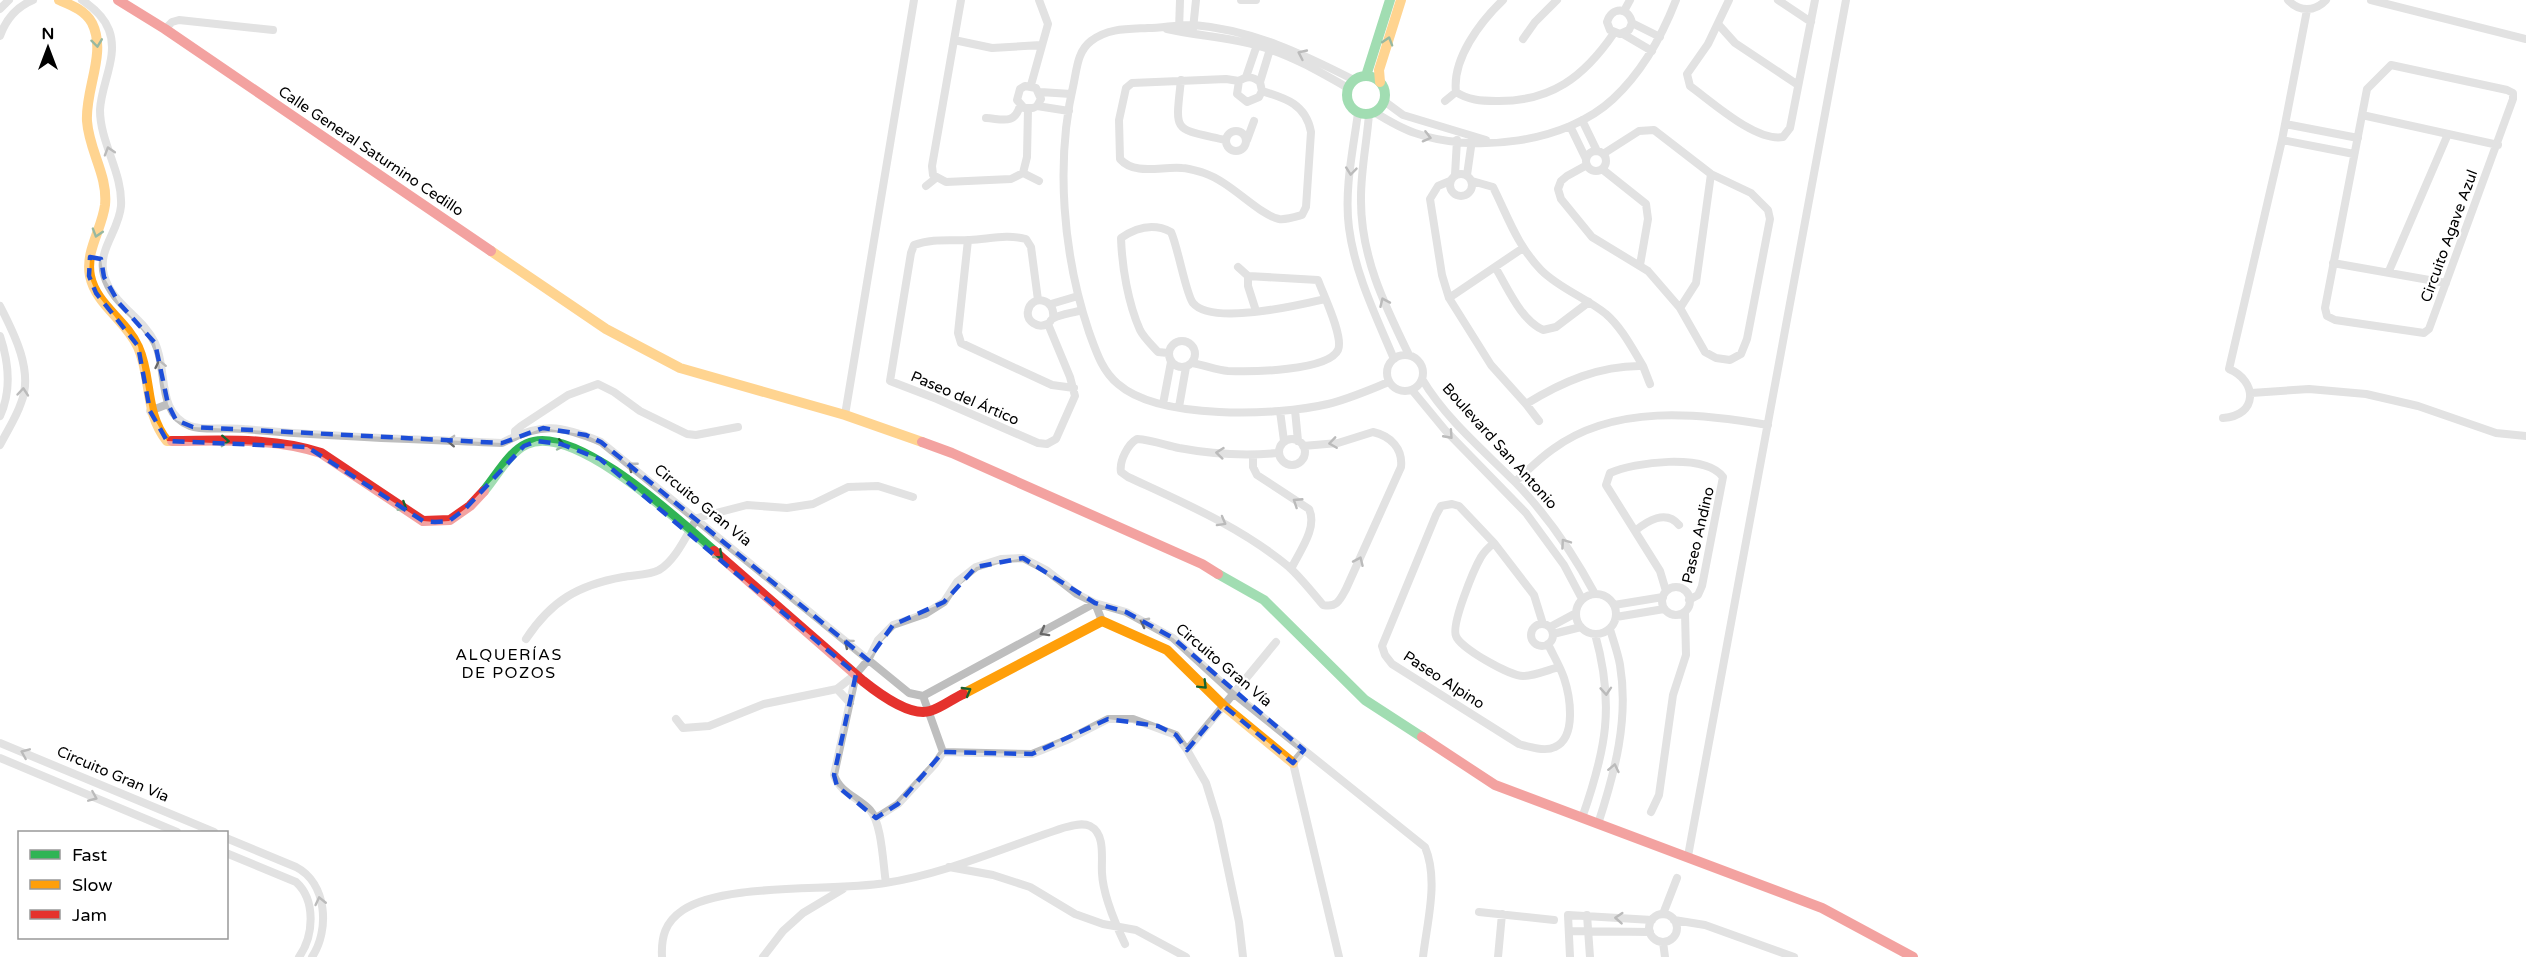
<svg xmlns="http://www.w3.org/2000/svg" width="2526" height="957" viewBox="0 0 2526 957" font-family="'Varela Round',sans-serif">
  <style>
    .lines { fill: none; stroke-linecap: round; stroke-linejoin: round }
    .street { stroke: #bebebe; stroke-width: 8 }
    .fast { stroke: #30b455; stroke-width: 10 }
    .slow { stroke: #ff9f0a; stroke-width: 10 }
    .jam { stroke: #e5322d; stroke-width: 10 }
    .oneway { stroke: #1a632f }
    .oneway2 { stroke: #686868 }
    .marked { fill: none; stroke: #1d4ed8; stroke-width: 4.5; stroke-dasharray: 12 8; stroke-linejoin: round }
    .labels { text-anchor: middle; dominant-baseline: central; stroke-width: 4.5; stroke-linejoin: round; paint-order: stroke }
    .street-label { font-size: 15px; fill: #000; stroke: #fff }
    .neighbourhood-label { font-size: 16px; letter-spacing: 1.5px; fill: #000; stroke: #fff }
  </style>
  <rect width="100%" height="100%" fill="#fff"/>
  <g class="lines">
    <!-- street -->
    <path class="street" d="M82,0C94,8 104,17 109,30C119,56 101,84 100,110C100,143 123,173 121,206C119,231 97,250 104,275C112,305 143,317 155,343C168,370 156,413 190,426C203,431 229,427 244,429C330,437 416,439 502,443C541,422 561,425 601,442L909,693L923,696L1095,603L1126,612L1173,638L1234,694L1425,847C1439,880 1427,922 1423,957
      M961,0L932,166L933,175L946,182L1011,179L1023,173L1027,157L1028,109
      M1241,0H1256
      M1503,0C1480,22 1452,59 1456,92C1468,100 1481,101 1496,101C1551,102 1584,77 1614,33
      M1729,0L1708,44L1687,74L1690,86C1712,102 1756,142 1783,137L1790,128L1815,0
      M1778,0L1811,22
      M2288,0C2299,12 2315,12 2326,0
      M2371,0L2526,39
      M0,9L9,0
      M1624,11L1630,0
      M1632,23L1629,30L1620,34L1610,30L1607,22C1612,6 1629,7 1632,23L1660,37
      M1718,24L1735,43L1798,85
      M165,29L172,22L179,20L273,30
      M1167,29C1198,36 1229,37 1259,46C1291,55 1320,72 1348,88
      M1193,29L1196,0
      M1179,30L1180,0
      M1623,34L1652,51
      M0,36C6,19 16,7 33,0
      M1523,39L1535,22L1557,0
      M954,40L992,48L1041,45
      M2391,65L2507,90L2513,93V99L2429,329L2424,333L2335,320L2327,316L2325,308L2367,89Z
      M1246,77L1258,42
      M1181,80C1175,134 1173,128 1225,140
      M1354,80C1303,54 1253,30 1194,25C1179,24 1163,28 1148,28C1128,29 1108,28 1091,41C1078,51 1077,67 1074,82C1055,162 1063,255 1089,332C1096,351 1102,371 1118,384C1159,420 1277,416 1328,404C1349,399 1369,390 1389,382
      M1239,81L1226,79L1132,83L1126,88L1119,120L1120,159C1135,176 1162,166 1182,168C1189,168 1197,171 1204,173C1231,182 1259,215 1279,219C1286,220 1295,217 1302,215L1306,207L1311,132C1306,104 1285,98 1262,91
      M1260,82C1252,76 1247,76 1239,81L1237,94L1247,102L1259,97L1262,91L1260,82L1271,46
      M1031,85L1048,24L1039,0
      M1040,92L1071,94
      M1384,101L1403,115L1486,140
      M1445,101L1456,92
      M1037,106L1041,99L1036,88L1025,86L1020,89L1017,100L1024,108H1033L1037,106L1069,111
      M1374,112C1387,120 1400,128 1415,133C1474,154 1566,143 1613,99C1642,72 1662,36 1676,0
      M1358,113C1353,150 1344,190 1349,228C1355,274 1376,316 1394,359
      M1369,114C1367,141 1361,169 1361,197C1360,255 1384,304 1409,355
      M2362,115L2498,145
      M986,118C1003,119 1014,125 1020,106
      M1582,120L1597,151
      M2285,124L2358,138
      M1570,126L1586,159
      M1226 141a10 10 0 1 1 20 0a10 10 0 1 1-20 0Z
      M1247,140L1254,121
      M2282,140L2354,154
      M1586 161a10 10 0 1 1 20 0a10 10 0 1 1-20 0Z
      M1587,165L1567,176L1561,181L1558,189L1561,199L1592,237L1648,271L1680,308L1705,352L1716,358L1730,360L1741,354L1747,339L1770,219L1768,210L1751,193L1711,174L1654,130L1639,131L1603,154
      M1602,169L1646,204L1648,219L1640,265
      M1023,173L1039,181
      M1450 185a11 11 0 1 1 22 0a11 11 0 1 1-22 0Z
      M1455,175L1457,140
      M1467,175L1472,140
      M1450,181L1438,186L1430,199L1442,275L1449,298L1491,365L1526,404C1562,382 1600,365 1643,366C1632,348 1622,328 1606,314C1585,297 1560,289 1541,270C1517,245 1508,217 1493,187L1472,181
      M926,186L936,178
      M968,240L958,333L961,343L1052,385L1074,388
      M2333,263L2446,283
      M1238,267L1248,276
      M1495,267C1508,288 1520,319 1543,330L1556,327L1589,302
      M2389,271L2448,134
      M1449,298L1523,248
      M1038,300L1031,247L1026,239C1007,234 989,239 970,240C951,241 932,238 914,245L911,253L890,381L937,399L1038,443L1047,444L1056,439L1075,396L1070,377L1048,324
      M1051,304L1078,296
      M0,306C14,333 34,372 21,403C16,418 7,431 0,445
      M1680,308L1696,283L1711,174
      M1053,318C1056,298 1031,294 1028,311C1026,321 1038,329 1047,324C1053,321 1048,321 1054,318C1062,314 1073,313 1082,310
      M0,336C9,363 12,390 0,416
      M1169 354a13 13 0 1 1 26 0a13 13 0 1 1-26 0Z
      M1168,353L1158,352C1152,345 1144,338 1140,330C1128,303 1122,267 1121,238C1137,227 1154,223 1171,232C1178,247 1186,295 1193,303C1212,326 1299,305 1325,299
      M1387 373a18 18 0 1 1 36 0a18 18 0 1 1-36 0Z
      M1192,363C1204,365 1216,370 1228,371C1250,372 1328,371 1338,350C1344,337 1323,294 1318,280L1248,276V286L1256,311
      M1643,366L1650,384
      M1422,379C1446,419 1482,449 1515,482C1547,515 1573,553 1595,594
      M1412,390L1445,430L1526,513L1564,565L1582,599
      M2251,393L2309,389L2366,394L2418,406L2496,433L2526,436
      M1163,404L1171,362
      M1526,404L1539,421
      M1179,407L1186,367
      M1295,410L1298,441
      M150,411L168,404
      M1280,411L1284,441
      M845,415L914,0
      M2223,418C2258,416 2258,381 2229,369L2282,140L2307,10
      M515,436V431L521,426L568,395L598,384L614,392L640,411L687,434L696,435L738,427
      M1279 452a13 13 0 1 1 26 0a13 13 0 1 1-26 0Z
      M1278,453C1245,456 1211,454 1179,448C1165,445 1152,440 1137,439C1128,444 1119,461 1121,472L1128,477C1184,503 1241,527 1289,567C1301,578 1312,592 1323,605C1337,608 1340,600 1346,589L1401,467C1403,449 1391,436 1373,432L1338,443L1303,446
      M1253,455V467L1257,475L1309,509C1318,528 1299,552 1291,569
      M1515,482C1527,471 1540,458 1553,449C1614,404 1698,413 1768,425
      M1635,531C1647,521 1666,509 1679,525
      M1494,543C1489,547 1484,552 1481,557C1474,569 1451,624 1456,636C1460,648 1510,676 1523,676C1534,676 1548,670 1559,667
      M1662 601a14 14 0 1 1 28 0a14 14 0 1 1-28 0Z
      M1666,591L1660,571L1606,485L1610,473C1634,462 1705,453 1723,477L1702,586L1698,595L1689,600
      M1576 614a20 20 0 1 1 40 0a20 20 0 1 1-40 0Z
      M1614,605L1663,597
      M1616,617L1664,609
      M1531 635a11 11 0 1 1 22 0a11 11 0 1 1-22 0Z
      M1543,624L1534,595L1494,543L1459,506L1452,504L1441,506L1436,515L1382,646L1385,655L1392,664L1519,744C1529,747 1545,752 1555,747C1577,737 1570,696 1564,678C1560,666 1553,655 1548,644
      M1550,627L1576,613
      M1553,634L1581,627
      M526,639C551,601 578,585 623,577C633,575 650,575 659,570C676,560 687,534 697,518L747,505L787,508L813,504L848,487L878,486L913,497
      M837,689L850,703
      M923,696L943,752
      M676,719L683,728L709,726L764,704L837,689L856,674
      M0,743L214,832
      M1187,750L1276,642
      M1304,750L1293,763L1339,957
      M943,752L1032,754L1069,739L1108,719H1133L1176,735L1187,750L1206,783L1218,822L1239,922L1243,957
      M0,758L177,832
      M1651,812L1659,795L1673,695L1686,655L1685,612
      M876,818L898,804L935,764L943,752
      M1582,818C1606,750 1615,705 1595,634
      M1598,824C1615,772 1629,719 1620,665C1618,653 1613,640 1610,629
      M226,838L296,867C327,883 330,930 312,957
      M226,853L296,882C316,900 314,936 299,957
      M1688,856L1846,0
      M949,867L993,875L1030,887L1075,914L1103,924L1136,930L1186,957
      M886,883C883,865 882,823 870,810C858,797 840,793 834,775L856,674L868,660L878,640L893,625L925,614L944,602L957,582L976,567L1001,559L1023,558L1046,570L1077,594L1095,603L1102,621
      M1479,912L1554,920
      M1663,914L1677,878
      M1649 928a14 14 0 1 1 28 0a14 14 0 1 1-28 0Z
      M1587,915L1590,957
      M1674,920L1705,925L1794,957
      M1569,931L1650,932
      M1663,942L1665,957
      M662,957C661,937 665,922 683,910C725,882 831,892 885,883C945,874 1005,847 1063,828C1070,826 1082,822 1090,826C1106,834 1101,859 1102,873C1103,896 1115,923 1125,944
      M763,957L783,931L803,913L843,889
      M1498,957L1502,914
      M1570,957L1568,915L1652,920"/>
    <!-- fast -->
    <path class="fast" d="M1366,76L1390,0
      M1347 95a19 19 0 1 1 38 0a19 19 0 1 1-38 0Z
      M484,491C496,477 509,452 527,444C574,422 680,522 714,551
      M1218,574L1264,600L1365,700L1422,737"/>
    <!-- slow -->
    <path class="slow" d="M59,0C71,5 85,10 92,23C107,53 85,89 87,121C89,151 108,175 105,205C102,229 85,251 90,276C96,305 126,320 138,347C152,378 144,413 167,441H172
      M1380,82L1379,70L1401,0
      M491,251L606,329L680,368L845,415L922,442
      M963,694L1102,621L1167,650L1224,706L1293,763"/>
    <!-- jam -->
    <path class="jam" d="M118,0L165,29L491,251
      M172,441C221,441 273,437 321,453L423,521L450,520L470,506L484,491
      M922,442L952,453L1202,564L1218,574
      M714,551L863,681C878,693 910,717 930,711C941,708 952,699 963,694
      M1422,737L1495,785L1822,908L1913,957"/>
  </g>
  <!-- one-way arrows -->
  <defs><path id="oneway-chevron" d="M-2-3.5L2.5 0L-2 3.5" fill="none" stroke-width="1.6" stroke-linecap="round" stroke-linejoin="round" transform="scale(1.5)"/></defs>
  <g class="oneway">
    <use href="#oneway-chevron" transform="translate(1388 41) rotate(-73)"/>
    <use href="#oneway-chevron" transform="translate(97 43) rotate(83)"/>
    <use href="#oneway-chevron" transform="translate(97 233) rotate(107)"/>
    <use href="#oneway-chevron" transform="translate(225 441) rotate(2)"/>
    <use href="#oneway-chevron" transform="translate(561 445) rotate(12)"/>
    <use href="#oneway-chevron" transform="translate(403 507) rotate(33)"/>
    <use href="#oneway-chevron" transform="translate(719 555) rotate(41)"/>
    <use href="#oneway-chevron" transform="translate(1203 685) rotate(45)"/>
    <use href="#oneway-chevron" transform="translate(967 691) rotate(-30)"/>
  </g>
  <g class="oneway2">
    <use href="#oneway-chevron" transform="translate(1302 54) rotate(-155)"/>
    <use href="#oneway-chevron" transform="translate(1427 137) rotate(14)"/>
    <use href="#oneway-chevron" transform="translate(109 151) rotate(-107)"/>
    <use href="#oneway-chevron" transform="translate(1351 171) rotate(96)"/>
    <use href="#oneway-chevron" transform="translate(1384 302) rotate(-114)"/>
    <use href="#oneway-chevron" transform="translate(160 364) rotate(-102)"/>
    <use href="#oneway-chevron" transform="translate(23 392) rotate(-85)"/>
    <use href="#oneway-chevron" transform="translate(1449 435) rotate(48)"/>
    <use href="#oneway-chevron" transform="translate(451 441) rotate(-178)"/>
    <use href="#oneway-chevron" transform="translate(1333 443) rotate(172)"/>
    <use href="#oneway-chevron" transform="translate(1220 453) rotate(-174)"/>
    <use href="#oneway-chevron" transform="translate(632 466) rotate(-141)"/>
    <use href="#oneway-chevron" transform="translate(1297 502) rotate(-147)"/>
    <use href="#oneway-chevron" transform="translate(1222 522) rotate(29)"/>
    <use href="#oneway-chevron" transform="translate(1565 543) rotate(-125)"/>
    <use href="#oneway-chevron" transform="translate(1359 561) rotate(-66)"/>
    <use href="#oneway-chevron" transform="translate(1144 622) rotate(-152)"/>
    <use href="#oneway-chevron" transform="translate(1044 632) rotate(151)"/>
    <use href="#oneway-chevron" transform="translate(848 643) rotate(-140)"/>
    <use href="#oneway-chevron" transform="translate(1606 691) rotate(86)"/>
    <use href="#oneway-chevron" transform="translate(25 753) rotate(-157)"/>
    <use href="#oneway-chevron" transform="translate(1614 768) rotate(-78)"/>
    <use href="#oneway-chevron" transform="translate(93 797) rotate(23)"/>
    <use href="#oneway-chevron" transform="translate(320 901) rotate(-103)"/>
    <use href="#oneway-chevron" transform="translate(1619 918) rotate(-176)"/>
  </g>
  <!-- marked area -->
  <path d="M0 0H2526V957H0ZM90,257L101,259L104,277L119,303L155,343L168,404L176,420L193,427L502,443L543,428L586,435L601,442L868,660L893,625L944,602L976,567L1023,558L1095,603L1126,612L1173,638L1304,750L1293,763L1224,706L1187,750L1176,735L1158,726L1108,719L1032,754L943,752L898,804L876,818L837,786L834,775L856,674L600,459L561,444L537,441L524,446L465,509L449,521L435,522L423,521L307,447L167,441L150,411L138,346L96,293L89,276Z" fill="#fff" fill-opacity=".55" fill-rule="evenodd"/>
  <path class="marked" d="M90,257L101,259L104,277L119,303L155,343L168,404L176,420L193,427L502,443L543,428L586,435L601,442L868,660L893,625L944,602L976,567L1023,558L1095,603L1126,612L1173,638L1304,750L1293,763L1224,706L1187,750L1176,735L1158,726L1108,719L1032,754L943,752L898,804L876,818L837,786L834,775L856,674L600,459L561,444L537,441L524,446L465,509L449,521L435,522L423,521L307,447L167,441L150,411L138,346L96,293L89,276Z"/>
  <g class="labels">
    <!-- street labels -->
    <g class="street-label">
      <text transform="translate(371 151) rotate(34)">Calle General Saturnino Cedillo</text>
      <text transform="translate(2449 236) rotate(-70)">Circuito Agave Azul</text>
      <text transform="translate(965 398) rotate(23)">Paseo del Ártico</text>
      <text transform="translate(1500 446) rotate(48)">Boulevard San Antonio</text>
      <text transform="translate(703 505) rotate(39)">Circuito Gran Vía</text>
      <text transform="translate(1698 535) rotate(-77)">Paseo Andino</text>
      <text transform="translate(1224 665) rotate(40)">Circuito Gran Vía</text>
      <text transform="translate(1444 680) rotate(33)">Paseo Alpino</text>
      <text transform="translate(113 774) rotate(23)">Circuito Gran Vía</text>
    </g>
    <!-- neighbourhood labels -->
    <g class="neighbourhood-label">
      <text x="509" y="655">ALQUERÍAS<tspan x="509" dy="18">DE POZOS</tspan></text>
    </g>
  </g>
  <!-- legend -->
  <rect x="18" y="831" width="210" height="108" fill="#ffffff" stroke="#999999" stroke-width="1.5"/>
  <rect x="30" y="850" width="30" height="9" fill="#30b455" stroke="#999999" stroke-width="1.5"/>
  <text x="72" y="861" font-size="18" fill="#000000">Fast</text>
  <rect x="30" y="880" width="30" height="9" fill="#ff9f0a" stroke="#999999" stroke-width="1.5"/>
  <text x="72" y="891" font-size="18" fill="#000000">Slow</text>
  <rect x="30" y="910" width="30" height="9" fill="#e5322d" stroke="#999999" stroke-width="1.5"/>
  <text x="72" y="921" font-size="18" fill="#000000">Jam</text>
  <!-- north arrow -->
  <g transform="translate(48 48)" stroke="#ffffff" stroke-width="4.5" paint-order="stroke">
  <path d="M0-4.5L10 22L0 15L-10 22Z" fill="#000000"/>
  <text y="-9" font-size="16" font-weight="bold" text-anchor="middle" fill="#000000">N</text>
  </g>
</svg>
